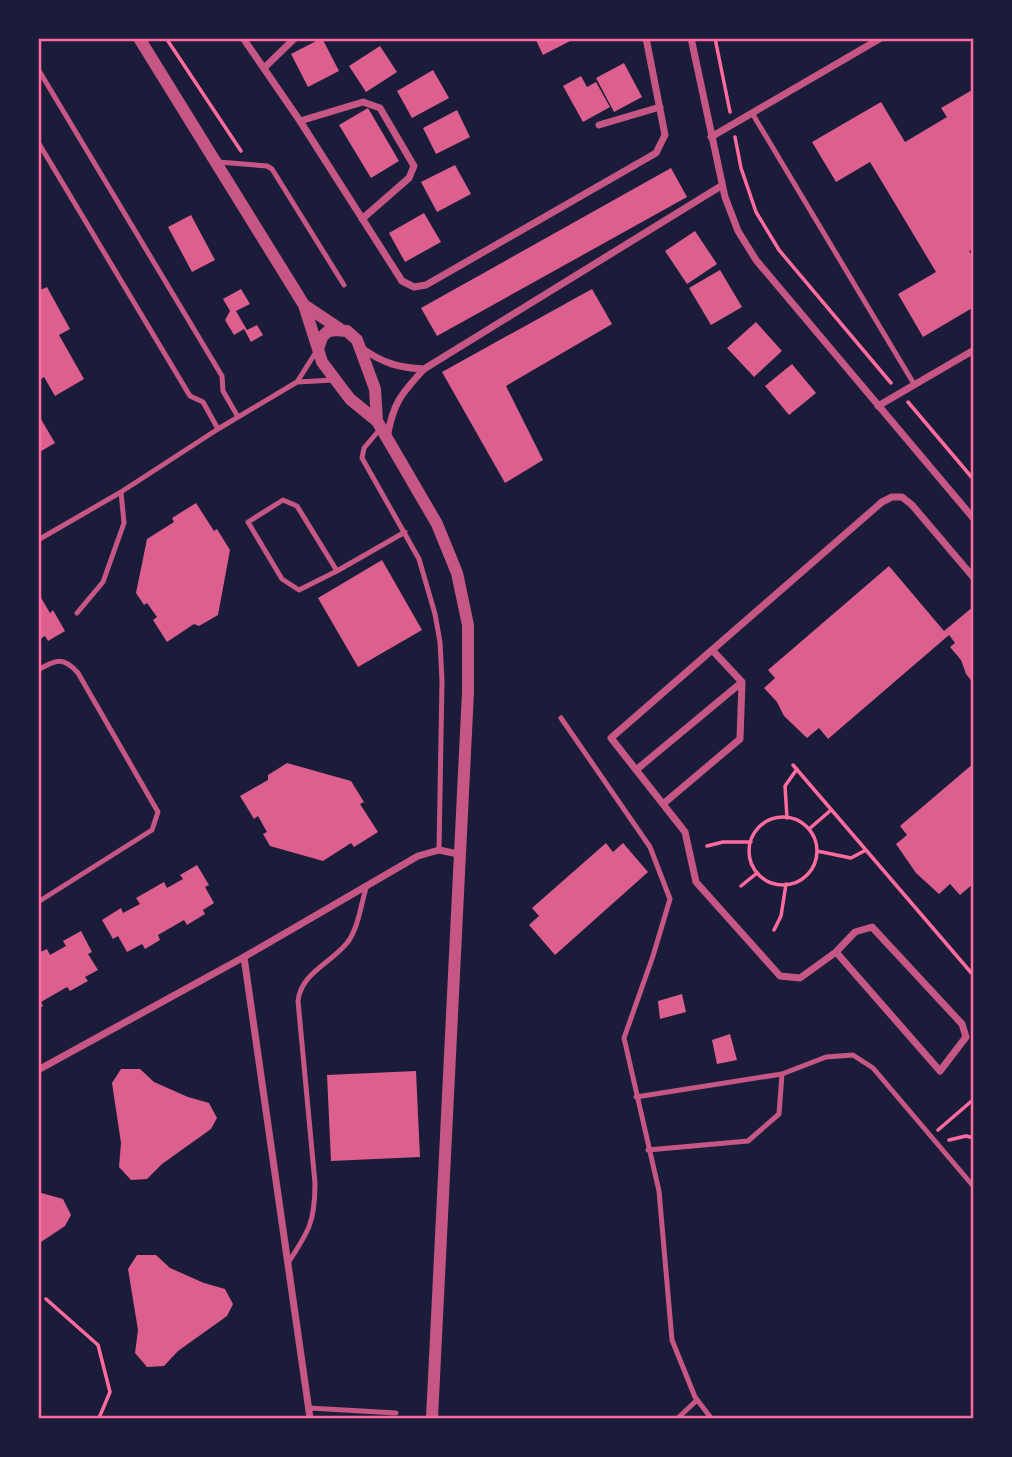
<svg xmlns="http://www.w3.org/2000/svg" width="1012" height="1457" viewBox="0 0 1012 1457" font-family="'DM Sans',sans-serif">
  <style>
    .building { fill: #dd5f8e }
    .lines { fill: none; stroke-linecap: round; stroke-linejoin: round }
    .path { stroke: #ff6b9d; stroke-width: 3.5 }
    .service { stroke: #c65784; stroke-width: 5 }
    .minor { stroke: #c65784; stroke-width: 7 }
    .tertiary { stroke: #c65784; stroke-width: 12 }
    .neatline { fill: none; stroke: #ff6b9d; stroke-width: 2.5 }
  </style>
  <rect width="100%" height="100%" fill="#1b1b3a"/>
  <!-- building -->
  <path class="building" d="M322,38L339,71L308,87L291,54Z
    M535,38H571L572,40L543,55Z
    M380,46L397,72L366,92L349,66Z
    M624,63L642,97L614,112L596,78Z
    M433,70L449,98L412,118L397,91Z
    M581,76L587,87L596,82L610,107L583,122L563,86Z
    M974,89V249L969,251L974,258V307L923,337L898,294L936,272L870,162L836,182L812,142L881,102L905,142L947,117L941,108Z
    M368,108L399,161L371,178L339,125Z
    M457,110L470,137L436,154L423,128Z
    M455,165L471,194L437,212L421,182Z
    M671,168L687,197L437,336L421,308Z
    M424,213L441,242L405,262L389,233Z
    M191,215L215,260L192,272L168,227Z
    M695,231L717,264L687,284L665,251Z
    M720,270L742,307L711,325L689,288Z
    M47,287L70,329L59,335L84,379L55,396L44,377L38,381V291Z
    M241,289L250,304L236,311L247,330L257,325L263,335L251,342L244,329L234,335L225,320L230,311L223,299Z
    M592,289L612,324L506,386L543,460L505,483L442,372Z
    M756,322L782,351L754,377L727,348Z
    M792,364L816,393L789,415L765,386Z
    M38,414L55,443L38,453Z
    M196,503L214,531L217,529L230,550L218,615L199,626L194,624L167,642L153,620L157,617L147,603L144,605L136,593L147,539L174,522L172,518Z
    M382,560L422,630L358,667L318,598Z
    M889,566L944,631L974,606V684L966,674L961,660L950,647L955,643L949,635L828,739L819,728L807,738L784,716L777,702L764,688L775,678L768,670Z
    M40,596L50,613L53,610L65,631L48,641L45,636L38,640Z
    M287,763L351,781L364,802L360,804L378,832L354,847L351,843L323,861L270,846L263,834L267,832L258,816L254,819L240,796L268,780V775Z
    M974,763V883L960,895L950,884L939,894L916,873L896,844L907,835L900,826Z
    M606,843L613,852L623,843L648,872L555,955L529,925L539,916L532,908Z
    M197,865L209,885L205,887L214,903L203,910L205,914L187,925L184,920L158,935L160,940L145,949L142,944L127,952L118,936L113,939L102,920L121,908L123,913L140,904L136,898L164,882L167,888L183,879L180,875Z
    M81,931L92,952L88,954L98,970L85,977L88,981L70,991L67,987L41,1002L43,1006L38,1009V953L47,949L50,955L66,946L63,941Z
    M682,994L686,1012L660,1019L658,1001Z
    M730,1034L737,1060L717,1064L712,1040Z
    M121,1069H140L154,1082L188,1097L209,1103L217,1118L211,1129L162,1164L147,1179L131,1180L119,1167L121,1143L112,1083Z
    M416,1071L420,1157L331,1161L327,1075Z
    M38,1192L63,1199L71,1215L65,1226L38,1244Z
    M137,1255H156L170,1268L204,1283L225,1289L233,1304L227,1316L178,1351L164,1366L147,1367L135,1353L138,1330L128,1269Z"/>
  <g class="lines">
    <!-- path -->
    <path class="path" d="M166,38L241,151
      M715,38L730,112
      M735,137L741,168L756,212L779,250L891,383
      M908,402L974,480
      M793,765L974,976
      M749 851a34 34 0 1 1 68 0a34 34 0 1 1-68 0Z
      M787,818L785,786L797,769
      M809,829L831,810
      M707,846L723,842H751
      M817,851L851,858L866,850
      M741,886L757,873
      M774,930L781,916L786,884
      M938,1130L974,1099
      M949,1140L966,1136L974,1138
      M46,1299L98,1345L110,1392L99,1418"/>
    <!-- service -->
    <path class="service" d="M38,69L222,376L223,391L238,417
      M752,113L914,384
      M38,142L190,396L203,402L218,429
      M218,162L267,166L272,169L344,285
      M297,382L316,352
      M381,428L364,448L362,458L419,559L435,614L440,642L442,681L439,850
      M38,540L121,492L218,429L297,382L334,380
      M337,571L297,506L283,500L248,522L282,579L299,590L337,571L405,532
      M77,613L103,582L124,523L121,492
      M38,670C56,660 63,656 78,673L158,812L152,830L38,902
      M561,718L650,847L670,899L653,956L624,1038L659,1191L672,1340L695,1397L711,1418
      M636,1097L782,1074L826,1057L853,1055L873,1068L974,1187
      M648,1150L748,1141L779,1114L782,1074
      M288,1263C309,1231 315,1222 315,1183L298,1001C301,973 331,963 347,943C359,928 361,902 367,885
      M309,1408L396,1413
      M678,1418L697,1400"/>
    <!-- minor -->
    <path class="minor" d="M243,38L300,121L402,281L414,287L426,285L656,153L665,135L646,38
      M691,38L725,197L738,231L756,260L974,519
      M264,68L295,38
      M300,121L363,102L380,108L414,166L409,178L362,219
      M599,125L660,107
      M711,137L881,38
      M363,349C383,363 399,368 424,369
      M878,406L974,350
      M387,438C393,403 401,394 424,369L721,186
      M636,770L742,682
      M663,804L740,739L742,682L713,651
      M836,952L855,932L872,927L962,1024L966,1037L940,1071L836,952L800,978L780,976L696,882L685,832L611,738L882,502L892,497H902L912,505L974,578
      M244,957L310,1418
      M38,1070L244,957L418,856L439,850L458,854"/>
    <!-- tertiary -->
    <path class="tertiary" d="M139,38L304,305L318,349
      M304,305L340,329
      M377,421L375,389L357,340L347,331L334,330L327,332L322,337L318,349L322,362L350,399L377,421L437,524L457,573L468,625V692L432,1418"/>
  </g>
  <!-- border -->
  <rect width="1012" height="1457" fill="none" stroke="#1b1b3a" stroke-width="80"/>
  <rect x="40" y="40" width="932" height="1377" class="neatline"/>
</svg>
